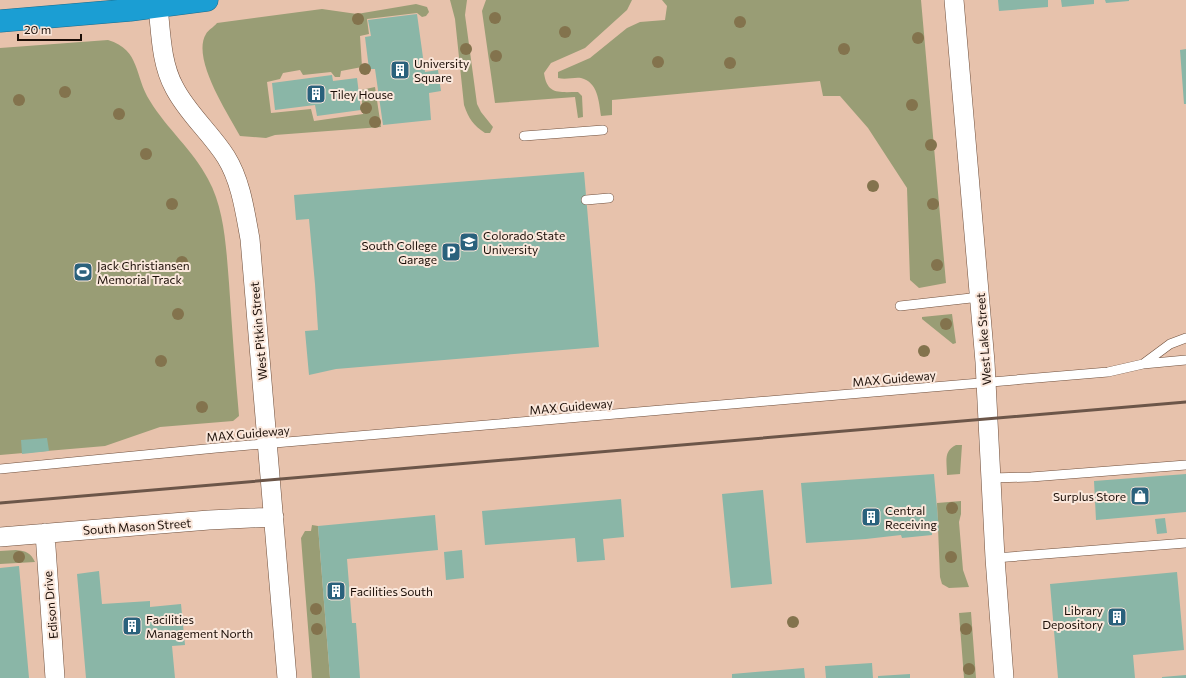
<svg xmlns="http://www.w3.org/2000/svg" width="1186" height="678" viewBox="0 0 1186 678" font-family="Commissioner,sans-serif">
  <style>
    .green { fill: #999d75 }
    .building { fill: #8ab6a7 }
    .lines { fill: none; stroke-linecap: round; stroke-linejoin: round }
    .lane-casing { stroke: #6f4f3c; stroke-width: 10 }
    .street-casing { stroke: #6f4f3c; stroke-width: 20 }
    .highway-casing { stroke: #1b6c8c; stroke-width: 23 }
    .lane { stroke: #fff; stroke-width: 9 }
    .street { stroke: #fff; stroke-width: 19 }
    .highway { stroke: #1b9ed3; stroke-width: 22 }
    .rail { stroke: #6c5649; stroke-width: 3 }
    .tree { fill: #83734d }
    .labels { text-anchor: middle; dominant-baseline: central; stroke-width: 4; stroke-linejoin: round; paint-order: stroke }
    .poi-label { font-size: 12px; fill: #1b0e07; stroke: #fae7db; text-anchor: start }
    .street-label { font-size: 12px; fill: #1b0e07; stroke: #fae7db }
  </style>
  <rect width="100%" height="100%" fill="#e7c2ac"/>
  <!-- green -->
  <path class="green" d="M450,0H467L465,15L477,104L481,112L493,127L490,133H485C473,125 469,119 464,105L455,19Z
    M486,0H632L627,10L585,48L551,63L544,73C547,95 559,92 578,92L582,96L583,117L578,118L575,97L495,103L482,11Z
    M662,0H921L946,283L919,288L910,280L907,188L868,128L840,96H823L820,81L612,100V115L601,116C599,102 598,82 581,78C574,77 566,80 558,78V72L590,58L627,28L640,22L665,20L667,6Z
    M416,4L427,7L429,12L426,16L422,17L417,13L367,19L369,34L360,36L362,67L341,71L340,77H335L331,72L303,75L300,70L283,73L280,79L267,82L271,113L311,109L314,121L363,114L361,90L375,87L381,127L275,135L266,138L240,136C228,114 191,58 206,34C208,30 214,27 217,23L322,9L357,14Z
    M108,40C141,50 134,76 150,101C167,129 193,150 208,179C225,210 226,248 229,283C232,327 235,372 239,416L233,421L160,427L105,446L0,455V48Z
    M952,314L956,343L953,344L922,319V317Z
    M956,445H962L960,474L947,475C947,462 943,451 956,445Z
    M961,501V514L959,522L963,570L969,587L949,588L942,584L940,577L937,503Z
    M312,525L318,526L330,678H312L301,538L305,531H311Z
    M16,550C26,551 31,553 35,562L0,564V551Z
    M971,612L976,678H964L959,613Z"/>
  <!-- building -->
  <path class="building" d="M998,0H1048V7L999,11Z
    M1061,0H1094V4L1062,7Z
    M1105,0H1129V1L1106,3Z
    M417,14L425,72L438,70L441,91L429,93L431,120L383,125L375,69H369L365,37L371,36L368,20Z
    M1186,49V104H1184L1180,50Z
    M332,75L333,81L357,78L361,110L317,116L315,105L275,110L272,83Z
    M584,172L599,347L336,369L309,375L305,331L318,330L315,284L309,219L296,220L294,195Z
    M47,438L49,451L22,454L21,440Z
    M934,474L939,531L932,532V535L902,538L901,535L866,539L806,543L801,483Z
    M1186,474V512L1096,520L1094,481Z
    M763,490L772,584L731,588L722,494Z
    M621,499L624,537L603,539L605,560L577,562L575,538L485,545L482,511Z
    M435,515L438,550L347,559L352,623H356L360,678H330L318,526Z
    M1165,518L1167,533L1157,534L1155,519Z
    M462,550L464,578L446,580L444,552Z
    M19,566L29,678H0V568Z
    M99,571L102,604L150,601V607L181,604L185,645L172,646L175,678H86L77,574Z
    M1177,572L1184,650L1133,655L1135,678H1058L1050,584Z
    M872,663L873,678H826L825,666Z
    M804,668L805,678H732V674Z
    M910,674V678H878V676Z
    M1186,675V678H1162V677Z"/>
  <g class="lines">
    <defs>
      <path id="lane" d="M524,136L603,130
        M586,200L609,198
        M900,306L980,297
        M1143,364L1170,344L1186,338
        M0,469L216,448L1108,372L1143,364L1186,360
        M991,478L1031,477L1186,465
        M995,558L1186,543"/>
      <path id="street" d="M954,0L985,362L995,558L1004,678
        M158,7C161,33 161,63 174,87C187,113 211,133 226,157C241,181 245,212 250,239L287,678
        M45,533L55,678
        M0,537L209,520L274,517"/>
      <path id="highway" d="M0,21L130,10L207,0"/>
    </defs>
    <!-- lane casing -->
    <use href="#lane" class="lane-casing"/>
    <!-- street casing -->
    <use href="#street" class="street-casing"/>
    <!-- highway casing -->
    <use href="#highway" class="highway-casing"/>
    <!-- lane -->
    <use href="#lane" class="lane"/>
    <!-- street -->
    <use href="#street" class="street"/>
    <!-- highway -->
    <use href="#highway" class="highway"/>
    <!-- rail -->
    <path class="rail" d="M0,503L1186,402"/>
  </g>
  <!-- trees -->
  <g class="tree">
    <circle cx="495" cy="18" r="6"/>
    <circle cx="358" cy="19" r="6"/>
    <circle cx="740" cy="22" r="6"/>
    <circle cx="565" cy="32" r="6"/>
    <circle cx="918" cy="38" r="6"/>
    <circle cx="466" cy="49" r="6"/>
    <circle cx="844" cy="49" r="6"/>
    <circle cx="496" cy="56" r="6"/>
    <circle cx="658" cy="62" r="6"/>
    <circle cx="730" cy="63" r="6"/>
    <circle cx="365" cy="69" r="6"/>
    <circle cx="65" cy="92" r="6"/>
    <circle cx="19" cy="100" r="6"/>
    <circle cx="912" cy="105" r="6"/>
    <circle cx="366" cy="108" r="6"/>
    <circle cx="119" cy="114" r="6"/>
    <circle cx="375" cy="122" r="6"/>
    <circle cx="931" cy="145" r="6"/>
    <circle cx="146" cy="154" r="6"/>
    <circle cx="873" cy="186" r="6"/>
    <circle cx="172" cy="204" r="6"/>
    <circle cx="933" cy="204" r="6"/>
    <circle cx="182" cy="262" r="6"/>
    <circle cx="937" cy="265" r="6"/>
    <circle cx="178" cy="314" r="6"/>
    <circle cx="946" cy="324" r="6"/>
    <circle cx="924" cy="351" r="6"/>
    <circle cx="161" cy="361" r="6"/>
    <circle cx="202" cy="407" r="6"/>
    <circle cx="952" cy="508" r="6"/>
    <circle cx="19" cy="557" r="6"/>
    <circle cx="951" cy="557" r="6"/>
    <circle cx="316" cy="609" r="6"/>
    <circle cx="793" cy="622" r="6"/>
    <circle cx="317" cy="629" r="6"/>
    <circle cx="966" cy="629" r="6"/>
    <circle cx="969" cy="669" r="6"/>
  </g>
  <!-- icons -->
  <defs>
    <symbol id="building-square" viewBox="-11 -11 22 22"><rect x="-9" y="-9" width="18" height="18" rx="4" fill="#2a617c" stroke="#fae7db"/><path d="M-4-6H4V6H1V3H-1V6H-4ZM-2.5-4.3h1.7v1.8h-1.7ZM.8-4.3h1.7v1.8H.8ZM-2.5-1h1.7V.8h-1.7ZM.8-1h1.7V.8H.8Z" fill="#fff"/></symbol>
    <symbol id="university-square" viewBox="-11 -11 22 22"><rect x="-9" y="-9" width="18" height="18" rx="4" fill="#2a617c" stroke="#fae7db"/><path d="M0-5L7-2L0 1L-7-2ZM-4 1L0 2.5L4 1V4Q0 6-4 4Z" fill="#fff"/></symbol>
    <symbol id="parking-square" viewBox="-11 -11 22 22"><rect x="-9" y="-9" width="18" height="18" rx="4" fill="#2a617c" stroke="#fae7db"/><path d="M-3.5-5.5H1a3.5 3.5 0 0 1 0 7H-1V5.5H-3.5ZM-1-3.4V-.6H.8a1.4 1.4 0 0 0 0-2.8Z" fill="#fff"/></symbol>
    <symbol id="stadium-square" viewBox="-11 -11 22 22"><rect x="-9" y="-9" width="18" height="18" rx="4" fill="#2a617c" stroke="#fae7db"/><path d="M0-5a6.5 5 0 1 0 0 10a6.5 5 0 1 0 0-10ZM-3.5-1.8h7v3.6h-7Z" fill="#fff"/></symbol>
    <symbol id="shop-square" viewBox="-11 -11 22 22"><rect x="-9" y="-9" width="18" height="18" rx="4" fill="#2a617c" stroke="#fae7db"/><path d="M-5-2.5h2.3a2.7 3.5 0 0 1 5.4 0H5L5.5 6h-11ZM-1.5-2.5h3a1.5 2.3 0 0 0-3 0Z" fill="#fff"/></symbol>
  </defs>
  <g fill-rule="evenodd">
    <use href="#building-square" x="389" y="59" width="22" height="22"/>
    <use href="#building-square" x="305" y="83" width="22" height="22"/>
    <use href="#university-square" x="458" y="231" width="22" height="22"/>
    <use href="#parking-square" x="440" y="241" width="22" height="22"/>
    <use href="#stadium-square" x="72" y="261" width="22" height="22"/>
    <use href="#shop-square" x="1129" y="485" width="22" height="22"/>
    <use href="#building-square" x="860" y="506" width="22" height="22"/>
    <use href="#building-square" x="325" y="580" width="22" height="22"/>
    <use href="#building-square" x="1106" y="606" width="22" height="22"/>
    <use href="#building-square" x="121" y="615" width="22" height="22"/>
  </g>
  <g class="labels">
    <!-- poi labels -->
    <g class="poi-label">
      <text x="414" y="63">University<tspan x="414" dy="14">Square</tspan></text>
      <text x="330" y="94">Tiley House</text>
      <text x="483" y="235">Colorado State<tspan x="483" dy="14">University</tspan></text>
      <text x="437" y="245" text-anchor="end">South College<tspan x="437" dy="14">Garage</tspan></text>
      <text x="97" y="265">Jack Christiansen<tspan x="97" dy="14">Memorial Track</tspan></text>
      <text x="1126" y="496" text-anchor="end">Surplus Store</text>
      <text x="885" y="510">Central<tspan x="885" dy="14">Receiving</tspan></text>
      <text x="350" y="591">Facilities South</text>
      <text x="1103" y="610" text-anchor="end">Library<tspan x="1103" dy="14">Depository</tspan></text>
      <text x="146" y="619">Facilities<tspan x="146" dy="14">Management North</tspan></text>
    </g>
    <!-- street labels -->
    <g class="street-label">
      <text transform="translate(258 331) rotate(-95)">West Pitkin Street</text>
      <text transform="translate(983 339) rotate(-94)">West Lake Street</text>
      <text transform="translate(894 378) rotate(-5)">MAX Guideway</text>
      <text transform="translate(571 406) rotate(-5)">MAX Guideway</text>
      <text transform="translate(248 433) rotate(-5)">MAX Guideway</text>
      <text transform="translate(137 526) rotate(-4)">South Mason Street</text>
      <text transform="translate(50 605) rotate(-95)">Edison Drive</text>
    </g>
  </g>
  <!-- scale -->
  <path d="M18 34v6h63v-6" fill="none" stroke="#1b0e07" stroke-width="2"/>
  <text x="24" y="34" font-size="12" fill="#1b0e07" stroke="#fae7db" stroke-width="3" paint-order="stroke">20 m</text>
</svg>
